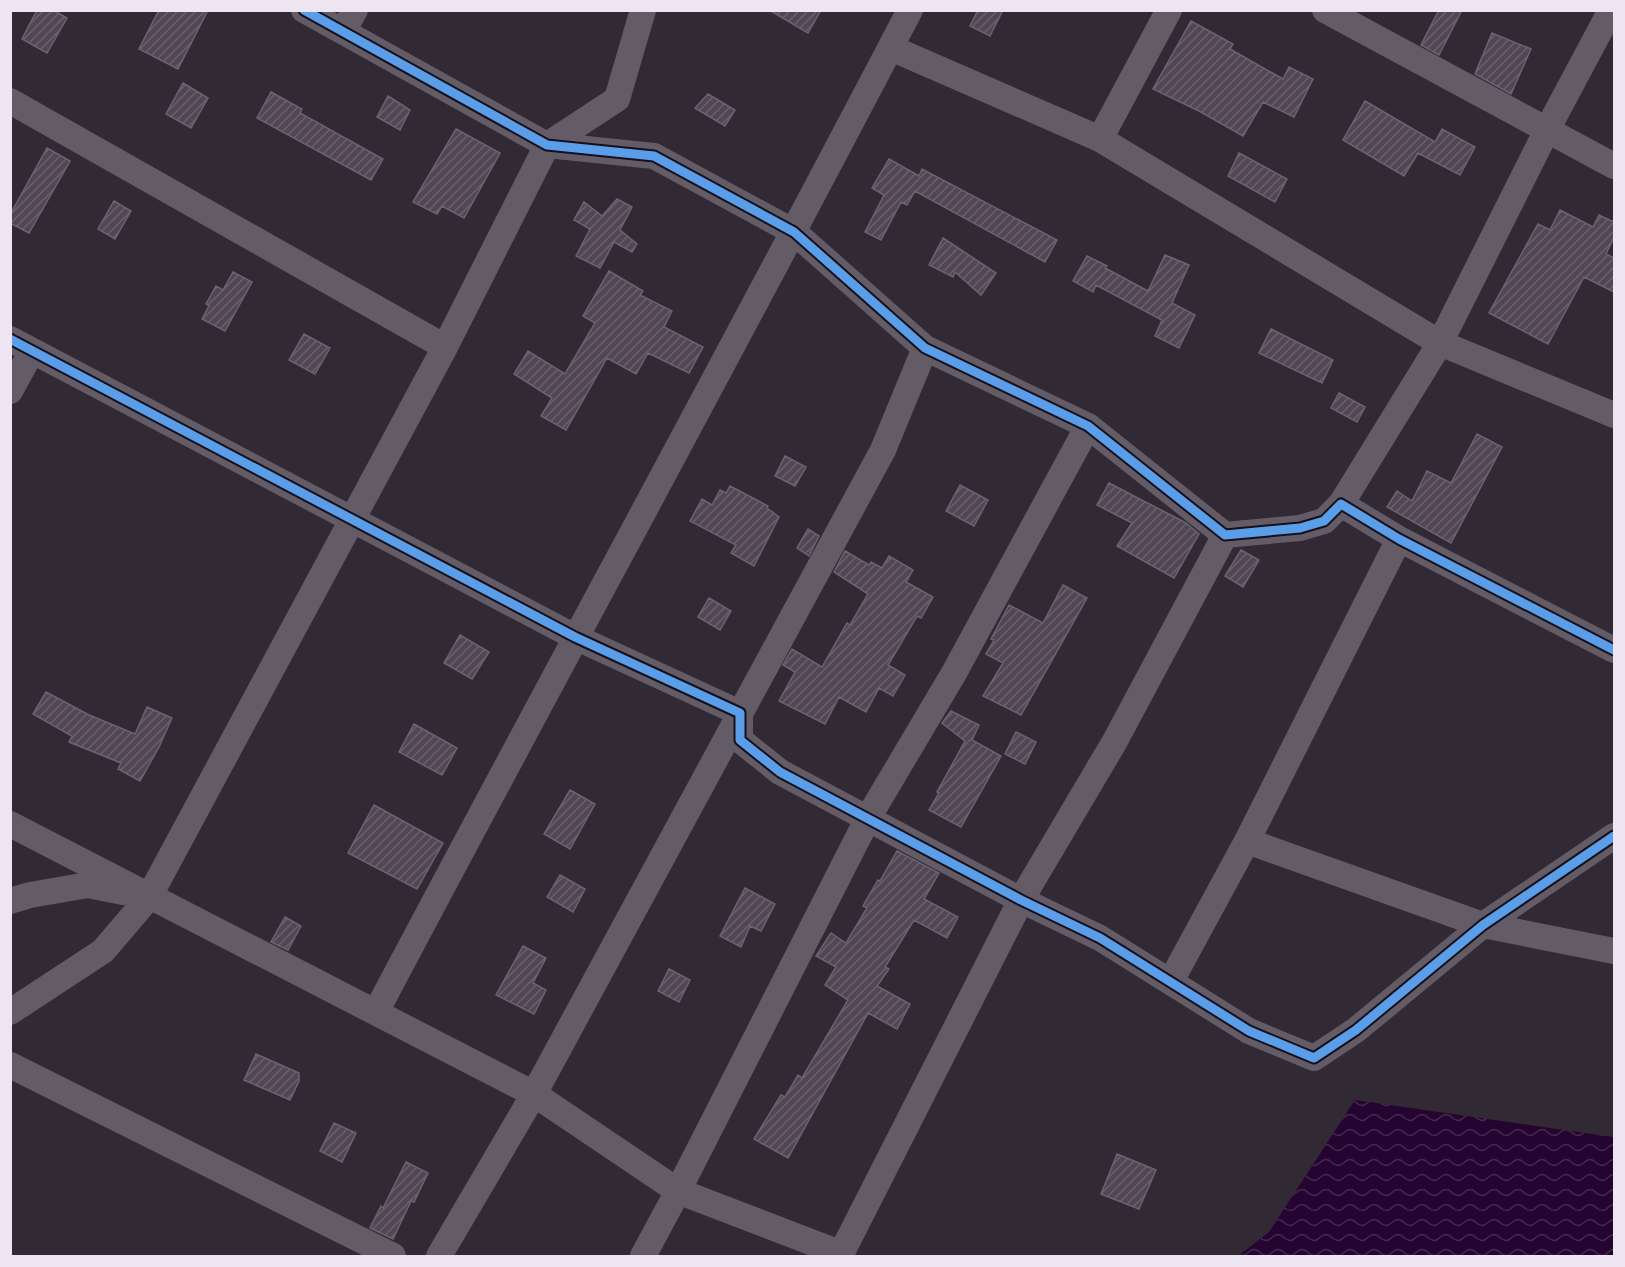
<svg xmlns="http://www.w3.org/2000/svg" width="1625" height="1267" viewBox="0 0 1625 1267" font-family="Signika,sans-serif">
  <style>
    .water { fill: url(#water-waves) }
    .building { fill: url(#building-hatch); stroke: #6b646e; stroke-width: 1.5 }
    .lines { fill: none; stroke-linecap: round; stroke-linejoin: round }
    .minor { stroke: #635c66; stroke-width: 26 }
    .cycleway-casing { stroke: #17101a; stroke-width: 13 }
    .cycleway { stroke: #5a9eea; stroke-width: 9 }
  </style>
  <defs>
    <pattern id="water-waves" width="16" height="10" patternUnits="userSpaceOnUse" patternTransform="scale(1.5)"><rect width="16" height="10" fill="#250432"/><path d="M0 5q4-4 8 0t8 0" fill="none" stroke="#452850"/></pattern>
    <pattern id="building-hatch" width="6" height="6" patternUnits="userSpaceOnUse" patternTransform="scale(1.5)"><rect width="6" height="6" fill="#514556"/><path d="M-1 1l2-2M0 6l6-6M5 7l2-2" fill="none" stroke="#6a606f"/></pattern>
  </defs>
  <rect width="100%" height="100%" fill="#312934"/>
  <!-- water -->
  <path class="water" d="M1355,1100L1614,1137V1256H1238L1269,1232Z"/>
  <!-- building -->
  <path class="building" d="M37,10H53L67,18L47,53L22,39Z
    M159,10H208L178,69L139,49Z
    M769,10H821L808,33Z
    M978,10H1003L990,36L970,26Z
    M1439,10H1462L1439,55L1421,45Z
    M1191,21L1233,44L1230,49L1283,79L1289,67L1313,79L1294,117L1263,102L1243,136L1199,111L1153,89Z
    M1492,33L1531,49L1511,94L1475,74Z
    M183,83L208,98L191,128L166,114Z
    M271,92L302,109L300,113L383,159L371,180L257,118Z
    M708,94L735,110L725,126L695,108Z
    M388,96L410,110L400,130L377,117Z
    M1365,101L1435,142L1442,129L1475,147L1460,175L1418,153L1404,176L1343,140Z
    M456,129L500,153L464,218L442,206L437,214L413,202Z
    M47,148L70,161L29,233L10,223V215Z
    M1239,153L1287,179L1275,202L1228,176Z
    M889,159L919,176L922,169L1057,240L1045,262L915,191L907,205L901,202L881,240L865,232L884,195L872,188Z
    M617,199L632,207L620,230L637,244L632,252L614,242L600,268L576,256L590,229L574,220L584,202L602,216Z
    M114,201L131,211L115,239L98,229Z
    M1560,210L1593,227L1599,215L1614,222V237L1606,254L1614,258V292L1584,277L1548,344L1489,313L1538,224L1550,230Z
    M943,238L996,273L981,295L955,272L953,277L929,265Z
    M1165,255L1189,265L1172,303L1195,315L1179,348L1155,336L1162,320L1096,285L1093,292L1073,281L1087,256L1107,266L1105,268L1148,291Z
    M609,271L643,291L640,295L672,311L664,327L703,347L689,373L648,353L636,374L607,358L566,430L541,416L552,398L514,374L528,351L565,374L595,323L583,316Z
    M233,272L252,282L225,331L202,319L209,306L206,304L216,286L223,290Z
    M1271,329L1333,360L1322,383L1259,353Z
    M304,334L330,348L315,374L289,360Z
    M1339,393L1365,407L1357,422L1331,408Z
    M1477,434L1502,447L1451,543L1387,507L1397,491L1412,501L1427,471L1451,483Z
    M785,456L806,467L795,486L775,476Z
    M1109,483L1186,523L1199,534L1174,578L1117,546L1132,523L1097,505Z
    M960,485L988,500L974,526L946,511Z
    M730,486L768,506L767,508L779,517L754,566L731,553L736,545L690,521L702,499L712,505L720,490L726,493Z
    M808,529L819,536L809,556L797,548Z
    M1241,550L1259,560L1243,587L1225,576Z
    M845,551L869,565L871,562L882,568L889,556L913,570L906,582L933,597L921,618L917,616L888,665L905,675L893,696L879,688L866,712L839,697L825,724L779,701L795,672L783,665L792,649L822,667L847,623L850,625L868,594L834,572Z
    M1063,585L1087,598L1021,715L983,696L1003,663L986,654L994,640L991,639L1009,605L1043,623Z
    M709,598L731,611L720,630L698,617Z
    M460,635L489,652L472,679L444,663Z
    M46,692L89,715L135,734L147,707L172,718L159,747L140,781L118,769L121,763L69,742L72,736L33,714Z
    M951,711L979,725L972,740L1001,756L961,827L929,810L939,793L937,792L965,741L942,723Z
    M414,724L457,748L442,775L399,752Z
    M1016,732L1036,742L1025,764L1005,754Z
    M570,790L595,804L570,849L544,834Z
    M374,805L443,843L417,889L348,853Z
    M897,851L939,873L924,899L958,917L947,938L914,920L885,967L889,969L877,986L910,1004L897,1029L868,1013L788,1158L754,1139L781,1095L785,1097L798,1075L802,1078L848,1000L825,985L836,967L816,956L831,933L846,943L867,908L863,906L878,880L880,881Z
    M560,875L585,889L573,912L547,897Z
    M745,888L775,904L761,931L750,926L741,947L720,936Z
    M285,917L301,926L288,950L271,942Z
    M523,946L546,958L533,983L546,990L534,1014L496,995Z
    M669,969L690,980L679,1002L658,991Z
    M256,1054L299,1073V1081L290,1100L244,1080Z
    M334,1123L356,1133L342,1162L320,1151Z
    M1117,1154L1156,1170L1139,1209L1101,1194Z
    M406,1162L428,1173L414,1202L411,1201L393,1239L370,1228L381,1206L383,1208Z"/>
  <g class="lines">
    <!-- minor -->
    <path class="minor" d="M304,10L547,145L654,156L794,232L925,348L1088,426L1225,535L1300,528L1324,521L1341,504L1399,539L1614,650
      M1325,10L1614,166
      M343,31L355,10
      M891,48L1100,139L1440,343L1614,415
      M10,101L445,347
      M1100,139L1169,10
      M10,339L575,637L740,713V740L780,772L1021,900L1100,938L1249,1031L1314,1058L1356,1030L1483,925L1614,836
      M10,391L32,351
      M1341,504L1440,343L1547,130L1611,10
      M10,824L534,1094L678,1191L842,1254
      M1247,841L1483,925L1614,951
      M10,901L30,895L88,885L123,892
      M1171,981L1247,841L1399,539
      M10,1012L103,951L149,897L445,347L547,145L617,99L643,10
      M376,1012C553,677 735,346 910,10
      M10,1065L393,1256
      M439,1256L534,1094L883,450L925,348
      M643,1256L678,1191L868,818L954,673L1088,426
      M840,1256L1021,900L1115,741L1225,535"/>
    <defs>
      <path id="cycleway" d="M304,10L547,145L654,156L794,232L925,348L1088,426L1225,535L1300,528L1324,521L1341,504L1399,539L1614,650
        M10,339L575,637L740,713V740L780,772L1021,900L1100,938L1249,1031L1314,1058L1356,1030L1483,925L1614,836"/>
    </defs>
    <!-- cycleway casing -->
    <use href="#cycleway" class="cycleway-casing"/>
    <!-- cycleway -->
    <use href="#cycleway" class="cycleway"/>
  </g>
  <!-- border -->
  <rect width="1625" height="1267" fill="none" stroke="#eee5f3" stroke-width="24"/>
</svg>
